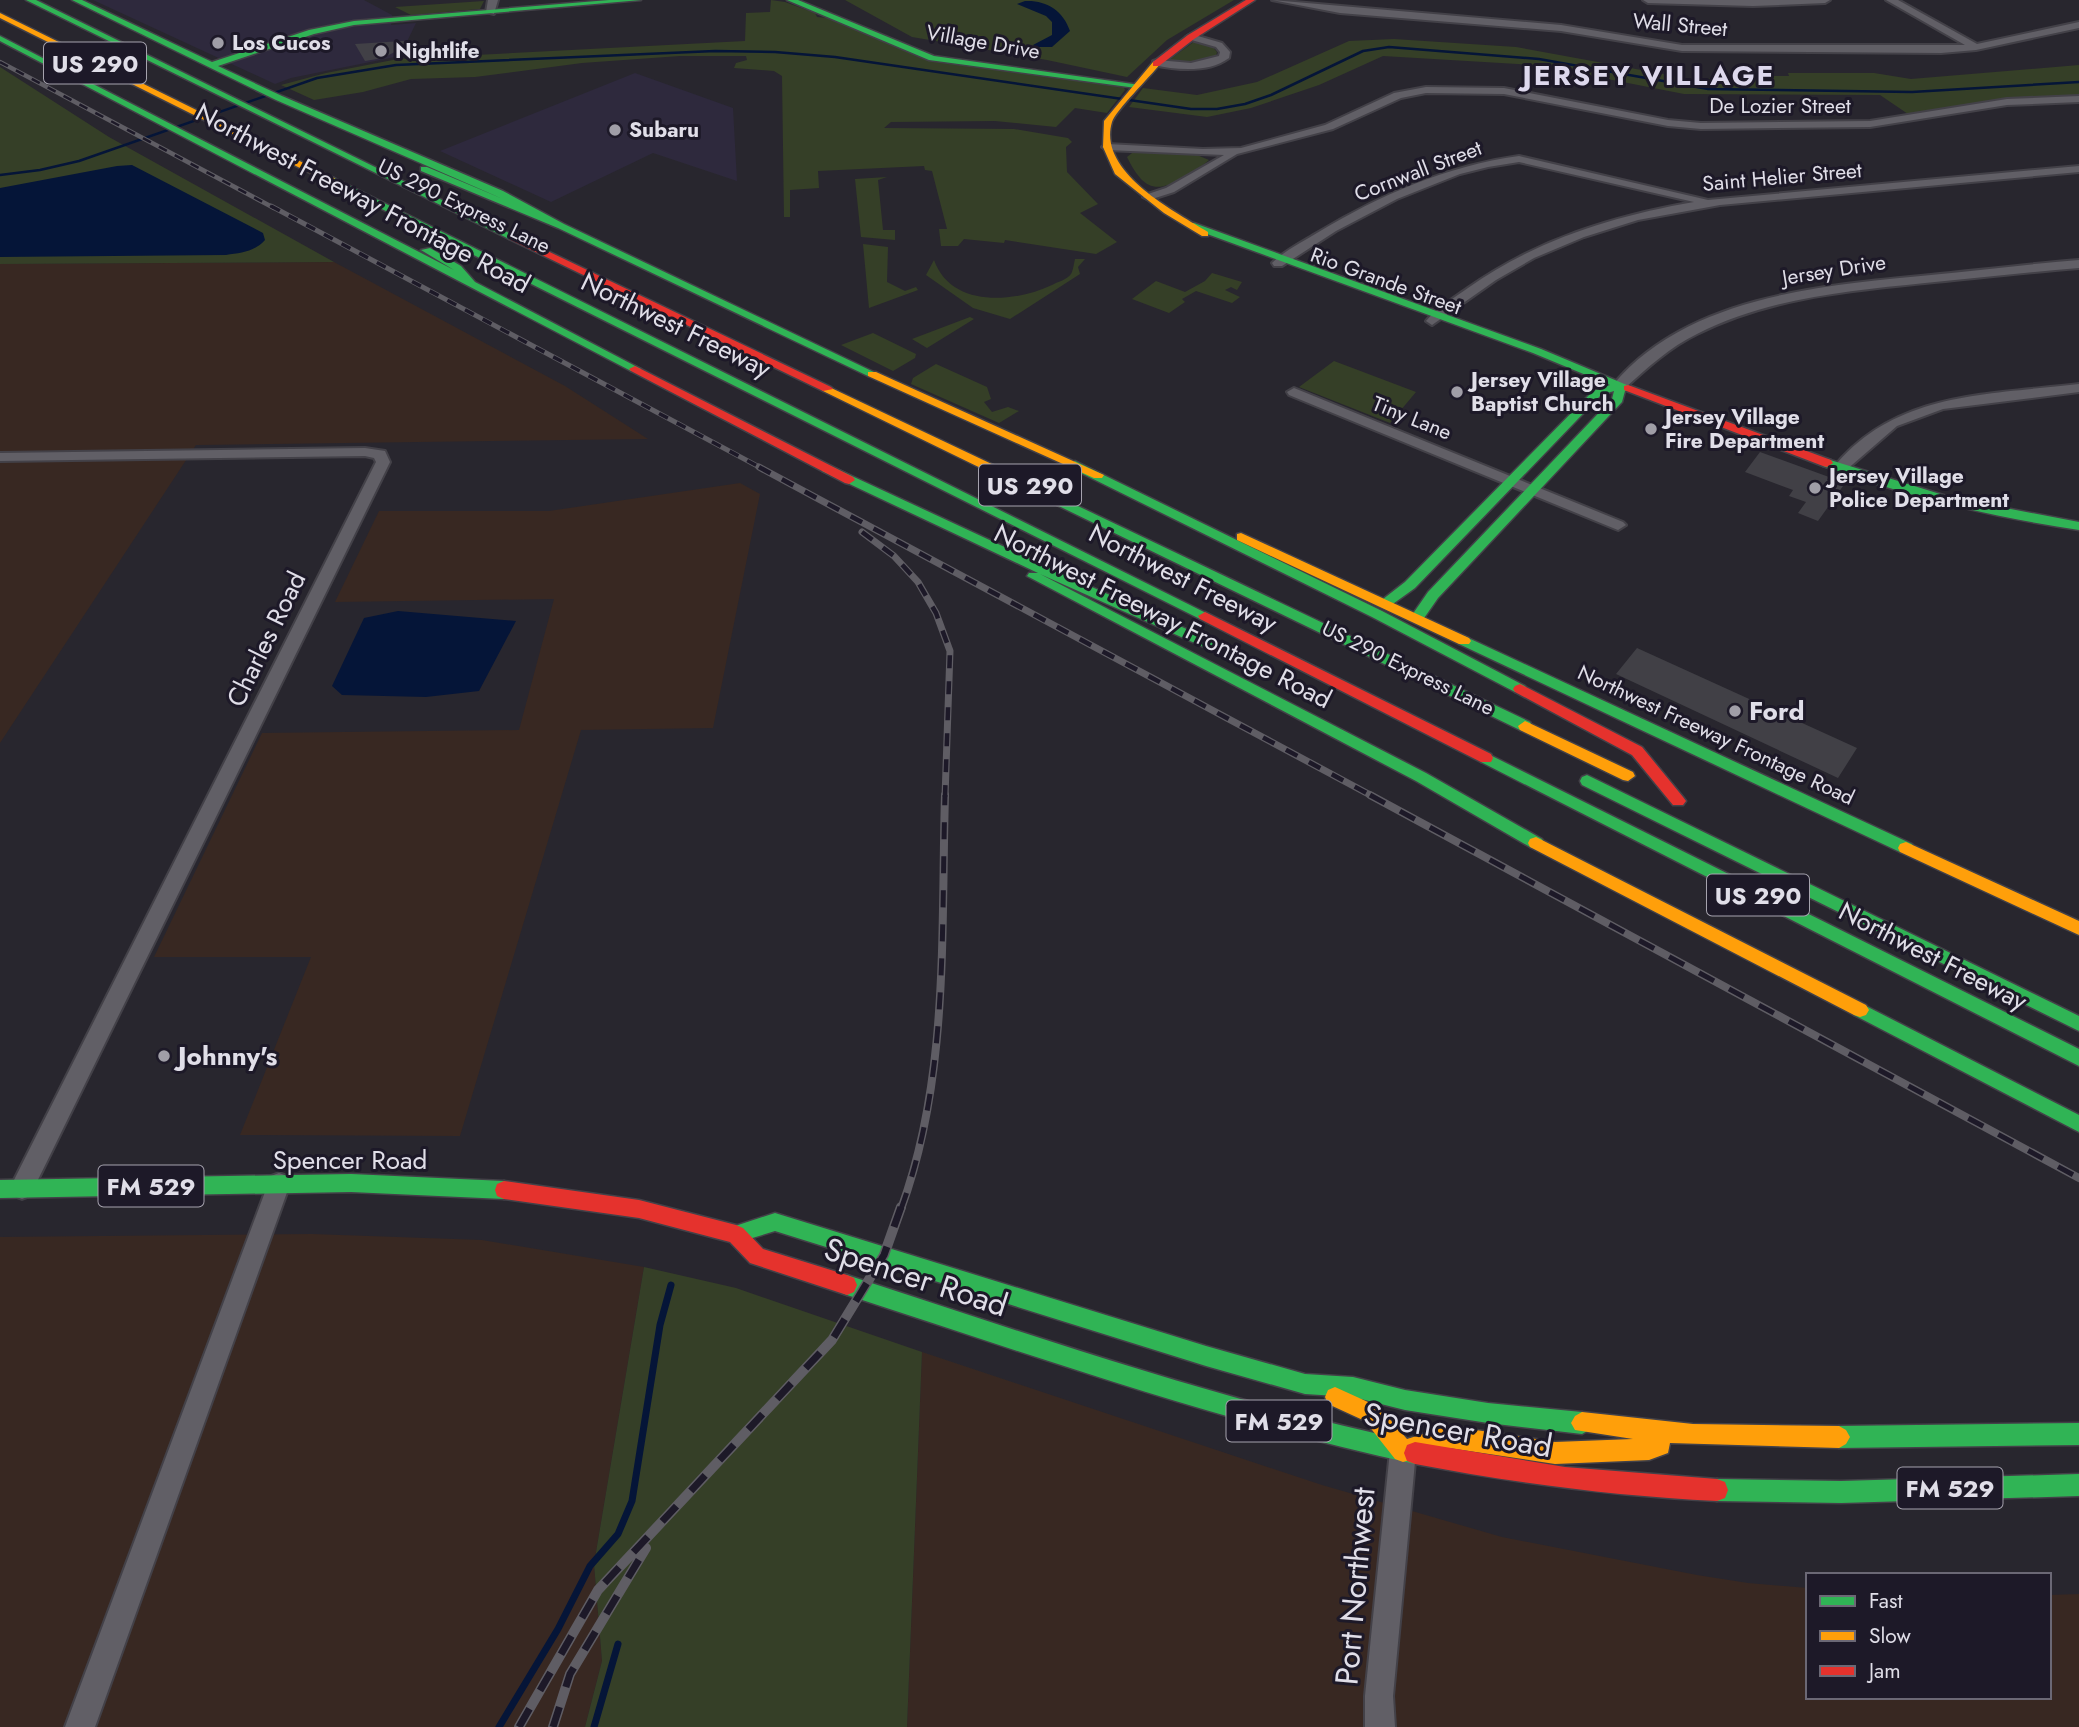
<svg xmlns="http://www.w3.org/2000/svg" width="2079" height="1727" viewBox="0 0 2079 1727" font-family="Jost,sans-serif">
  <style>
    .built { fill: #2e293d }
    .industrial { fill: #382822 }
    .green { fill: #353f27 }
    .water { fill: #051538 }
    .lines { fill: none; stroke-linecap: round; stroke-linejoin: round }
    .stream-far1 { stroke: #051538; stroke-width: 2.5 }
    .stream { stroke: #051538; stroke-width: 7 }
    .building { fill: #414046 }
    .street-casing { stroke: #434148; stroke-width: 4 }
    .fast-casing { stroke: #434148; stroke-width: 3 }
    .slow-casing { stroke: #434148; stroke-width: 3 }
    .jam-casing { stroke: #434148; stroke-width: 3 }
    .street { fill: #615f66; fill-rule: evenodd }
    .fast { fill: #30b455; fill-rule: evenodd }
    .slow { fill: #ff9f0a; fill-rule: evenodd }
    .jam { fill: #e5322d; fill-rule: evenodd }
    .rail-far4-casing { stroke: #5f5d64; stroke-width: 4.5 }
    .rail-far3-casing { stroke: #5f5d64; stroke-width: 5 }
    .rail-far2-casing { stroke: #5f5d64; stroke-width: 7 }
    .rail-far1-casing { stroke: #5f5d64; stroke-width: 8 }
    .rail-casing { stroke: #5f5d64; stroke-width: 10 }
    .rail-far4 { stroke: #1d1928; stroke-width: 2.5; stroke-dasharray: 9; stroke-linecap: butt }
    .rail-far3 { stroke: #1d1928; stroke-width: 3.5; stroke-dasharray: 10; stroke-linecap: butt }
    .rail-far2 { stroke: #1d1928; stroke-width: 4.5; stroke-dasharray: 13; stroke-linecap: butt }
    .rail-far1 { stroke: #1d1928; stroke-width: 5; stroke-dasharray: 17; stroke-linecap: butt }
    .rail { stroke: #1d1928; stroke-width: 7; stroke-dasharray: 21; stroke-linecap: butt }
    .poi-dot { fill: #a09ea7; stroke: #1d1928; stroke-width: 2.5 }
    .labels { text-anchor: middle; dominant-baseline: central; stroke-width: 6; stroke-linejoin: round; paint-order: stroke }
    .far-street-label { font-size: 21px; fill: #e0dee8; stroke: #1d1928 }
    .far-poi-label { font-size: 21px; font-weight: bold; fill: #e0dee8; stroke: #1d1928; text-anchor: start }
    .shield { fill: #1d1928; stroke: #a6a3ae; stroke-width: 2 }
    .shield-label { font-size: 24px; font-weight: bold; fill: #e0dee8 }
    .street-label { font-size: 26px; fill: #e0dee8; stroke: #1d1928 }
    .poi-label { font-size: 26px; font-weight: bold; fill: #e0dee8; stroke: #1d1928; text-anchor: start }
    .far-district-label { font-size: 28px; font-weight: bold; letter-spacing: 2px; fill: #ddd8ed; stroke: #1d1928 }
    .near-street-label { font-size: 32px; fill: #e0dee8; stroke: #1d1928 }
  </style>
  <rect width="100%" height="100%" fill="#28262e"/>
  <!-- built -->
  <path class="built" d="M93,0H364L392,15L391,25L416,23L400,56L291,78L275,84Z
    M635,73L733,108L737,181L653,153L551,202L440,151Z"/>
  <!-- industrial -->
  <path class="industrial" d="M334,262L565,386L648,439L196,445L0,743V264Z
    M740,483L760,494L713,728L581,730L460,1136L240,1135L311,957H154L262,733L519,730L554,599L335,602L379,511H549Z
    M312,1234L482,1240L644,1267L594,1564L602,1661L585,1727H0V1237Z
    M922,1352L1322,1485L1502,1537L1697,1575L1748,1583L1808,1588V1697H2049V1595L2079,1594V1727H907Z"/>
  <!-- green -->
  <path class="green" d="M771,0L785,2L815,13L817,17L828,18L923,58L1124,87L1125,90L1107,113L1075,108L1056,127L995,121L891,122L884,128L1014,129L1068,138L1072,142L1066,147L1067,172L1098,204L1080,213L1117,242L1096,254L1005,240L1004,243L964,239L958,246H941L939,229H947L932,171L925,170L924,166L818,171L819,188L790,190V217H784L782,76L774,71L734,68L736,63L747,60L746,56H680L582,63L475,77L411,79L363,92L314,100L281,85L326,73L398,59L745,41L746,13L770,12Z
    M845,0H1234L1167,40L1127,77L1047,60L912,37Z
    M484,1L480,9L411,15L395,7Z
    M1394,39L1516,47L1685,78L1762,79L1761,76H1789L1788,73H1874L1911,79L2079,65V96L1987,101L1908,114L1880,95L1684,94L1536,65L1383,56L1319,85L1251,108L1207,117L1129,107L1143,88L1197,95L1257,82L1349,41Z
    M1195,41L1212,46L1217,52L1216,56L1194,64L1169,60Z
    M0,67L109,137L334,262L0,264Z
    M1143,151L1197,155L1209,160C1202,167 1191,172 1182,178C1153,196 1141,185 1127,157L1132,153Z
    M887,177L878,180L883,230H895V240L861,237L855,179Z
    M863,244L888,247L887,282L905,291L916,287L918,290L869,308Z
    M1075,259H1085L1078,267L1080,274L1010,319L973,308L926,275L934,260C951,308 1014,303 1052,285C1057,282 1067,280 1071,274C1073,271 1074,263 1075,259Z
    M1212,273L1242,282L1237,290L1231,287L1225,290L1240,297L1232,303L1196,291L1182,299L1185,302L1169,313L1132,299L1156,281L1185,292L1205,281Z
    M970,317L974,319L927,348L912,339Z
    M873,333L916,354L915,358L893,371L841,345Z
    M1334,361L1416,392L1390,423L1299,387Z
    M936,364L987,387L991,399L984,402L992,412L1008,407L1019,411L999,423L911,384L913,378Z
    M644,1267L736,1288L922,1352L907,1727H585L602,1661L594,1564Z"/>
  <!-- water -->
  <path class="water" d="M1025,1C1046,0 1063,10 1070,31L1052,47H1036L1033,45L1052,35V22L1046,16L1017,4Z
    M132,165L263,233L265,240C254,252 241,253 226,255L0,257V188L117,166Z
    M398,611L516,621L479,691L426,697L342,695L332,686L364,618Z"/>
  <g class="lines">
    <!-- stream-far1 -->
    <path class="stream-far1" d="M0,175L40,170L79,161L317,78L396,65L715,51L775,52L835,57L1191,109H1217L1245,104L1271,95L1363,51L1389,47L1539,59L1708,89L1912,92L2079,82"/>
    <!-- stream -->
    <path class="stream" d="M499,1727L558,1629L590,1566L618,1534L632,1501L660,1325L671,1285
      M594,1727L618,1644"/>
  </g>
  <!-- building -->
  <path class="building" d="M418,40L383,58L365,61L355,44Z
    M1760,452L1829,477L1827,480L1843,486L1818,521L1798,513L1806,502L1789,496L1793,490L1745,472Z
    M1637,648L1857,748L1838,778L1616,674Z"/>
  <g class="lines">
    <defs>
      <path id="street" d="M488,0H498L494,14L486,12Z
        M1272,0L1561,25L1682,45H1965L1886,0H1898L1977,44L2079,22V28L1976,50L1941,53L1682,51L1561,31L1340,13Z
        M1643,0H1830L1825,3L1753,6L1648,3Z
        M1191,34L1222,43L1230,52L1229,58C1209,73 1177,70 1153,65V61L1157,60L1191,63L1219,56L1220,52L1216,47L1188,39L1186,37Z
        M1426,87L1504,88L1668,120L1701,123L1870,121L2007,99L2079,96V102L2007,105L1870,127L1701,129L1668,126L1504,94L1426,93L1401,98L1333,129L1237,154L1174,192L1149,200L1143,197L1145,195L1166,188L1224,155L1107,150L1102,147L1107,144L1203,149L1241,148L1325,125L1394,93Z
        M1519,156L1708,200L2079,166V172L1720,205L1638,220L1584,237L1534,258L1496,280L1432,325L1426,321C1437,308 1454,298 1468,288C1536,240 1613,216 1694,202L1519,162L1488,167L1460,174L1397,199L1336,231L1282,266H1274L1272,263C1284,251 1302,242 1317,233C1380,195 1446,166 1519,156Z
        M2079,260V268C2028,272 1976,278 1925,283C1847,291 1768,298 1697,334C1670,347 1647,368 1625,388L1620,389L1613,385C1686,296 1825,285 1931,275C1980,270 2030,264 2079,260Z
        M2079,384V392L1943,409L1897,426L1845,471H1835L1833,468C1895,391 1989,395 2079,384Z
        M1294,388L1623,522L1626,525L1618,530L1613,528L1289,395L1287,392Z
        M365,448L385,451L390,462L30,1196L22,1199L14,1196L11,1188L14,1180L376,462L374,458L365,456L0,461V453Z
        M279,1173L287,1176L290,1184L95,1727H65L268,1184L271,1176Z
        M1403,1438L1412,1442L1416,1451L1393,1696L1395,1727H1365V1696L1390,1451L1394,1442Z"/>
      <path id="fast" d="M26,0H36L517,237L509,239Z
        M72,0H82L212,62L309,30L354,21L609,0H641L354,25L314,34L218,66L282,96L503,191L564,224L878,374L868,376L558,228L421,171V167H427L503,199L276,100Z
        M787,0H798L934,56L1140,85L1136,88L929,60Z
        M0,36L454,270L421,250L430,248L461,266L475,282L641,369L631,371L0,41Z
        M328,178H334L1212,616L1210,619H1200L328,182Z
        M1188,223H1194L1541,349L1634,388L1625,391L1622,402L1438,598L1422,621H1412L1410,618L1428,592L1612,399L1614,391L1601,395L1415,588L1390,606H1380L1378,603L1405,582L1593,391L1610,385L1533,353L1188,227Z
        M1827,459L1953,498L2079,522V530C1991,517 1906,496 1823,466V460Z
        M1075,461L1382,611L1525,686L1527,689L1525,692H1515L1372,617L1071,468L1069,465Z
        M826,464L1067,576L1227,647L1229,650L1227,653H1217L1040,574L1426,773L1542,839L1544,843L1536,849L1530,847L1416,781L1027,576L1029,573H1038L822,471V465Z
        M1036,486L1530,722L1532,726L1525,731L1520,730L1032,493V487Z
        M1464,636L1912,844L1914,848L1912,852H1900L1459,644L1457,641L1459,638Z
        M1486,753L2079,1049V1066L1481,762L1479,758Z
        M1587,775L2079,1016V1031L1582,785L1580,781L1582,777Z
        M1860,1003L2079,1115V1132L1854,1015L1851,1010L1854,1005Z
        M351,1174L504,1181L511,1184L513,1190L511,1196L504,1199L351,1192L0,1198V1180Z
        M775,1213L1206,1346L1305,1374L1353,1377L1405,1390L1488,1403L1582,1412L1589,1416L1593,1423L1589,1430L1582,1434L1488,1423L1405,1410L1353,1397L1305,1394L1206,1366L775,1231L736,1243L729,1240L726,1234L729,1228Z
        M847,1275C1035,1336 1221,1401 1415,1442L1423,1445L1426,1453L1423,1461L1415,1464C1221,1422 1035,1356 847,1295L840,1292L837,1285L840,1278Z
        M2079,1423V1445L1839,1448L1832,1444L1828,1437L1832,1430L1839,1426Z
        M2079,1474V1496L1841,1503L1717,1501L1709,1498L1706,1490L1709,1482L1717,1479L1841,1481Z"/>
      <path id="slow" d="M0,13L334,178L336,180L328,182L0,18Z
        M1153,62L1160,64C1150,77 1116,110 1112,122C1097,172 1174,211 1208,232V236H1202L1164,213L1115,174L1103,147L1104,121Z
        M868,372H876L1104,475L1102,478H1094L868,376Z
        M827,386L1040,487L1042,490L1040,493H1032L823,391L821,389Z
        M1241,533L1469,638L1471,641L1469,644H1459L1237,540V534Z
        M1525,721L1633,772L1635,776L1628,781L1623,780L1520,730L1518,726Z
        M1536,837L1866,1005L1869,1010L1866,1015L1860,1017L1854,1015L1530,847L1528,843L1530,839Z
        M1906,842L2079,921V935L1900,852L1898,848L1900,844Z
        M1335,1387L1379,1407L1407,1439L1449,1426L1555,1442L1633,1439L1575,1430L1571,1423L1575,1416L1582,1412L1693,1424L1839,1426L1846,1430L1850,1437L1846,1444L1839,1448L1670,1443L1668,1453L1649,1460L1555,1464L1449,1448L1403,1462L1395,1459L1365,1421L1328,1404L1325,1397L1328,1390Z"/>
      <path id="jam" d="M1246,0H1255L1194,39L1159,66H1153V62L1188,35Z
        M512,234L831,387L833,389L823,391L509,239V235Z
        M635,366L853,477L855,480L849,484L845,483L631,371L629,369Z
        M1628,385L1831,460L1833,463L1827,467L1823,466L1624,390V386Z
        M1205,612L1491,754L1493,758L1491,762H1481L1200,619L1198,616Z
        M1520,684L1642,747L1683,797L1686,801L1683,805H1673L1632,755L1515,692L1513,689L1515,686Z
        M504,1181L639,1200L736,1225L743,1228L763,1249L847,1275L854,1278L857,1285L854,1292L847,1295L750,1263L730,1242L639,1218L504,1199L497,1196L495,1190L497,1184Z
        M1415,1442L1565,1467L1717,1479L1725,1482L1728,1490L1725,1498L1717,1501C1615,1496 1515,1483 1415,1464L1407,1461L1404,1453L1407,1445Z"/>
    </defs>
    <!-- street casing -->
    <use href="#street" class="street-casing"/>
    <!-- fast casing -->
    <use href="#fast" class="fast-casing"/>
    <!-- slow casing -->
    <use href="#slow" class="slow-casing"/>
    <!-- jam casing -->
    <use href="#jam" class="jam-casing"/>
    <!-- street -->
    <use href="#street" class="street"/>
    <!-- fast -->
    <use href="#fast" class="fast"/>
    <!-- slow -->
    <use href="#slow" class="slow"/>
    <!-- jam -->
    <use href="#jam" class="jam"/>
    <defs>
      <path id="rail-far4" d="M0,62L274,208"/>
      <path id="rail-far3" d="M271,206L763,469"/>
      <path id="rail-far2" d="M759,467L1374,797
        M862,532L894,556L918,582L936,613L950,651L945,797"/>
      <path id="rail-far1" d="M1370,795L2079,1178
        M901,1209C949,1078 941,933 945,795"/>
      <path id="rail" d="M519,1727L598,1590L832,1340L884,1255L901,1207
        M553,1727L570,1674L646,1548"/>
    </defs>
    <!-- rail-far4 casing -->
    <use href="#rail-far4" class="rail-far4-casing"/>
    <!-- rail-far3 casing -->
    <use href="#rail-far3" class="rail-far3-casing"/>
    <!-- rail-far2 casing -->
    <use href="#rail-far2" class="rail-far2-casing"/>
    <!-- rail-far1 casing -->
    <use href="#rail-far1" class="rail-far1-casing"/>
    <!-- rail casing -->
    <use href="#rail" class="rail-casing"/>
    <!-- rail-far4 -->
    <use href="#rail-far4" class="rail-far4"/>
    <!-- rail-far3 -->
    <use href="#rail-far3" class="rail-far3"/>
    <!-- rail-far2 -->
    <use href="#rail-far2" class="rail-far2"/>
    <!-- rail-far1 -->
    <use href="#rail-far1" class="rail-far1"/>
    <!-- rail -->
    <use href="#rail" class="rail"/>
  </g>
  <!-- markers -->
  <g class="poi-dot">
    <circle cx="218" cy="43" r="7"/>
    <circle cx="381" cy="51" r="7"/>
    <circle cx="615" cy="130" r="7"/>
    <circle cx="1457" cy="392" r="7"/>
    <circle cx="1651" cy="429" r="7"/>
    <circle cx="1815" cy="488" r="7"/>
    <circle cx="1735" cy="711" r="7"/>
    <circle cx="164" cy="1056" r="7"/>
  </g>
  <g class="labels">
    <!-- far-street labels -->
    <g class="far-street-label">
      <text transform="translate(1680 25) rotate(5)">Wall Street</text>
      <text transform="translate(983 42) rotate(10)">Village Drive</text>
      <text x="1780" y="106">De Lozier Street</text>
      <text transform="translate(1418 171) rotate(-21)">Cornwall Street</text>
      <text transform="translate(1782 177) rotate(-5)">Saint Helier Street</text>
      <text transform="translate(464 206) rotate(26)">US 290 Express Lane</text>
      <text transform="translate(1834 270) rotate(-9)">Jersey Drive</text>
      <text transform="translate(1386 281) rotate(20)">Rio Grande Street</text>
      <text transform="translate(1412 418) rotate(22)">Tiny Lane</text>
      <text transform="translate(1408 668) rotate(26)">US 290 Express Lane</text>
      <text transform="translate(1716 735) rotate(25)">Northwest Freeway Frontage Road</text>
    </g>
    <!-- far-poi labels -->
    <g class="far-poi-label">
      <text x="232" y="43">Los Cucos</text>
      <text x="395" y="51">Nightlife</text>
      <text x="629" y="130">Subaru</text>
      <text x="1471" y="380">Jersey Village<tspan x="1471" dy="24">Baptist Church</tspan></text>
      <text x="1665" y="417">Jersey Village<tspan x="1665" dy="24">Fire Department</tspan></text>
      <text x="1829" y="476">Jersey Village<tspan x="1829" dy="24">Police Department</tspan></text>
    </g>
    <!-- shield labels -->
    <g class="shield">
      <rect x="44" y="42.5" width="102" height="41" rx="5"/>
      <rect x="979" y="464.5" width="102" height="41" rx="5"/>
      <rect x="1707" y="874.5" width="102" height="41" rx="5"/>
      <rect x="98.5" y="1165.5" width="105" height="41" rx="5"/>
      <rect x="1226.5" y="1400.5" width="105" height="41" rx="5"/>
      <rect x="1897.5" y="1467.5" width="105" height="41" rx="5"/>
    </g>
    <g class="shield-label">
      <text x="95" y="63">US 290</text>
      <text x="1030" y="485">US 290</text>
      <text x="1758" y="895">US 290</text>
      <text x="151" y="1186">FM 529</text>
      <text x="1279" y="1421">FM 529</text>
      <text x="1950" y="1488">FM 529</text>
    </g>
    <!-- street labels -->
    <g class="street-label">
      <text transform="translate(363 198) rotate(28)">Northwest Freeway Frontage Road</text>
      <text transform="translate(676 325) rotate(26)">Northwest Freeway</text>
      <text transform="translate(1183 578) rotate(27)">Northwest Freeway</text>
      <text transform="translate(1163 616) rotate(27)">Northwest Freeway Frontage Road</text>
      <text transform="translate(266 639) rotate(-64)">Charles Road</text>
      <text transform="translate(1933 956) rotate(27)">Northwest Freeway</text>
      <text x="350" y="1160">Spencer Road</text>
    </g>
    <!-- poi labels -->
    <g class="poi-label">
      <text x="1749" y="711">Ford</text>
      <text x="178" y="1056">Johnny's</text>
    </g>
    <!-- far-district labels -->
    <g class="far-district-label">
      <text x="1649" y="75">JERSEY VILLAGE</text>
    </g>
    <!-- near-street labels -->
    <g class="near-street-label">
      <text transform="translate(916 1277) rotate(18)">Spencer Road</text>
      <text transform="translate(1458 1430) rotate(10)">Spencer Road</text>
      <text transform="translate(1355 1586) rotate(-85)">Port Northwest</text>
    </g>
  </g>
  <!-- legend -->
  <rect x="1806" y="1573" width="245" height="126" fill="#1d1928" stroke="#6b6875" stroke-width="2"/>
  <rect x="1820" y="1596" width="35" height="10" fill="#30b455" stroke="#6b6875" stroke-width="2"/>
  <text x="1869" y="1608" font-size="21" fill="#e0dee8">Fast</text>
  <rect x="1820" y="1631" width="35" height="10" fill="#ff9f0a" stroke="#6b6875" stroke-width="2"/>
  <text x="1869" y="1643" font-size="21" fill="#e0dee8">Slow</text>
  <rect x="1820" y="1666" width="35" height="10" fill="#e5322d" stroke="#6b6875" stroke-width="2"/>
  <text x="1869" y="1678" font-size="21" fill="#e0dee8">Jam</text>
</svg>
